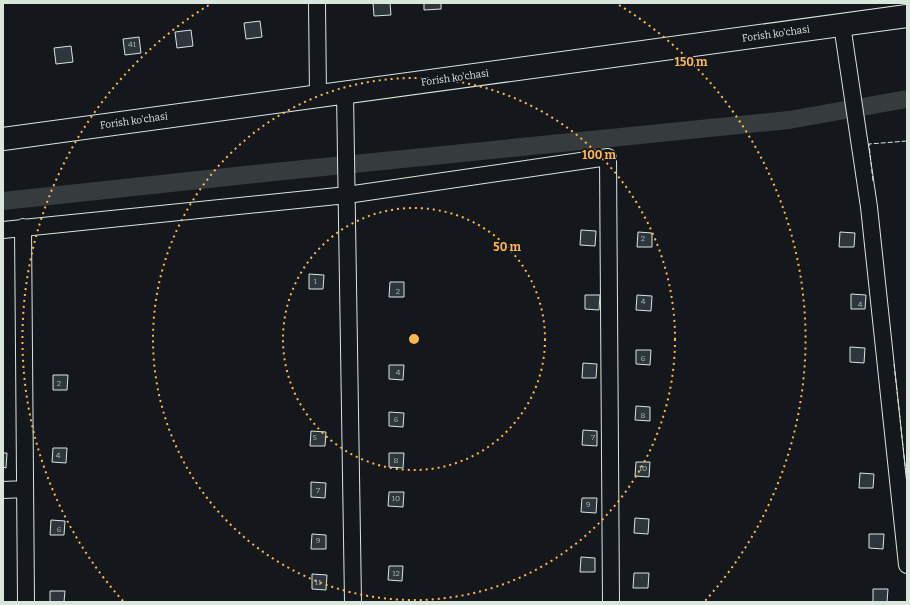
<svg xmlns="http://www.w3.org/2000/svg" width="910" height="605" viewBox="0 0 910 605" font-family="Bitter,serif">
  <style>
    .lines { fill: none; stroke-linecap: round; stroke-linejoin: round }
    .canal { stroke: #363b3e; stroke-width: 18 }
    .building { fill: #2c363c; stroke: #d8e6dc }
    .street-casing { stroke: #d8e6dc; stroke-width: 18 }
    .primary-casing { stroke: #d8e6dc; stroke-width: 24 }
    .street { stroke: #14181c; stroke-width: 16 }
    .primary { stroke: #14181c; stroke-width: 22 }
    .fence { stroke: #d8e6dc; stroke-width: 1; stroke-dasharray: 5 2; stroke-linecap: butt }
    .ring { fill: none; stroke: #ffb74d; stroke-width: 2; stroke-dasharray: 2 4 }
    .labels { text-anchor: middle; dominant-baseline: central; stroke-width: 3; stroke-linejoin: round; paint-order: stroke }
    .number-label { font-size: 8px; fill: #adbab4 }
    .street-label { font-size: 10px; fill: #d8e6dc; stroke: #14181c }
    .centre { fill: #ffb74d; stroke: #14181c; stroke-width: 2 }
    .ring-label { font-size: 12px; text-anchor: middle; font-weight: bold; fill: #ffb74d; stroke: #14181c; stroke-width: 3; stroke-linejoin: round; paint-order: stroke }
  </style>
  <rect width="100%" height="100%" fill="#14181c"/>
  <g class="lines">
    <!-- canal -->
    <path class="canal" d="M3,201L274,172L789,120L907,99"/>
  </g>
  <!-- building -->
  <path class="building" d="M373,3H390L391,15L374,16Z
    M424,3H441V9L424,10Z
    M260,21L262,37L246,39L244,23Z
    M191,30L193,46L177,48L175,32Z
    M139,37L141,53L125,55L123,39Z
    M71,46L73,62L56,64L54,48Z
    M581,230L596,231L595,246L580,245Z
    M638,232L652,233V247H637Z
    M840,232L855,233L854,247H839Z
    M309,274L324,275L323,289H309Z
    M390,282H404V297H389Z
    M851,294L866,295L865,309H851Z
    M585,295H600L599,310L585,309Z
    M637,295L652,296L651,311L636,310Z
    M850,347L865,348L864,363L850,362Z
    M636,350H651L650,365L636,364Z
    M583,363L597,364L596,378H582Z
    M389,365H404L403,380L389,379Z
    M53,375H68L67,390H53Z
    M636,406L650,407V421L635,420Z
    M389,412L404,413L403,427L389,426Z
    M583,430L597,431V446L582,445Z
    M311,431L326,432L325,446H310Z
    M53,448H67L66,463L52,462Z
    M3,453H7L6,468L3,467Z
    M389,453H404L403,468L389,467Z
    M636,462H650L649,477L635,476Z
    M860,473L874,474L873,488H859Z
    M311,482L326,483L325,498L311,497Z
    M389,492H404L403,507L388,506Z
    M582,498H597L596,513L581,512Z
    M635,518L649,519L648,534L634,533Z
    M51,520L65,521L64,535H50Z
    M312,534L326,535V549H311Z
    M869,534H884L883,549L869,548Z
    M581,557L595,558V572H580Z
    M389,566H403L402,581L388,580Z
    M634,573H649L648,588H633Z
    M312,574L327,575L326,590L312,589Z
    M873,589H888L887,602H873Z
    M50,591H65L64,602H50Z"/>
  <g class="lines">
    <defs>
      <path id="street" d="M317,3L318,96
        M842,25L869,207L907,565
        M345,93L353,602
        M23,227L26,602
        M3,230L347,195L608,157L611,602
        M3,490L25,489"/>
      <path id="primary" d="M3,139L907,16"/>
    </defs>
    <!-- street casing -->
    <use href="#street" class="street-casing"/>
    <!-- primary casing -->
    <use href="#primary" class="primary-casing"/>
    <!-- street -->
    <use href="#street" class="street"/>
    <!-- primary -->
    <use href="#primary" class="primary"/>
    <!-- fence -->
    <path class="fence" d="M873,181L869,144L907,141
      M894,364L907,483"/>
  </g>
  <!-- distance rings -->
  <g class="ring">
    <circle cx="414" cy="339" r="131"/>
    <circle cx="414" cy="339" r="261"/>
    <path d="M123 601A392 392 0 0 1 209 5M619 5A392 392 0 0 1 705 601"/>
  </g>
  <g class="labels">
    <!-- number labels -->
    <g class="number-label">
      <text x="132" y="44">41</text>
      <text x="643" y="238">2</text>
      <text x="315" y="281">1</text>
      <text x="398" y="291">2</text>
      <text x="643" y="301">4</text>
      <text x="860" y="304">4</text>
      <text x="643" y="358">6</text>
      <text x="398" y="372">4</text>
      <text x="59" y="383">2</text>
      <text x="643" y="415">8</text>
      <text x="396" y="419">6</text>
      <text x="315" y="437">5</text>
      <text x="593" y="437">7</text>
      <text x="58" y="455">4</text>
      <text x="396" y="460">8</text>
      <text x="643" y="468">10</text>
      <text x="318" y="490">7</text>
      <text x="396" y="498">10</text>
      <text x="588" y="504">9</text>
      <text x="59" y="529">6</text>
      <text x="318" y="540">9</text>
      <text x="396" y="573">12</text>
      <text x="318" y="582">11</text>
    </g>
    <!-- street labels -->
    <g class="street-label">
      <text transform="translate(776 34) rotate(-8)">Forish ko'chasi</text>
      <text transform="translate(455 78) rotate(-8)">Forish ko'chasi</text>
      <text transform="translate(134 121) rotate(-8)">Forish ko'chasi</text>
    </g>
  </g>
  <circle cx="414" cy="339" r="6" class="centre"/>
  <g class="ring-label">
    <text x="691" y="66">150 m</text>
    <text x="599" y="159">100 m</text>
    <text x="507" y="251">50 m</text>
  </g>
  <!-- border -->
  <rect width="910" height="605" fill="none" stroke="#d8e6dc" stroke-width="8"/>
</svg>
